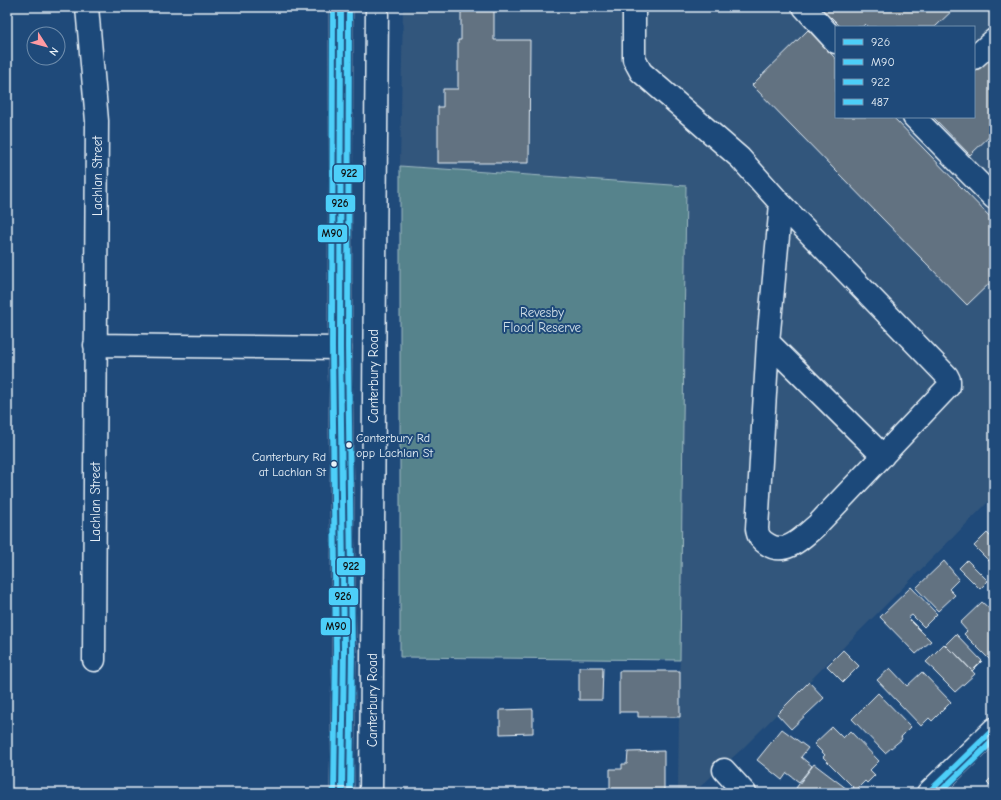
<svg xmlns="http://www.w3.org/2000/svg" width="1001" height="800" viewBox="0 0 1001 800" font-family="'Comic Neue',sans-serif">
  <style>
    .built { fill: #33567c; fill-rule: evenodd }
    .green { fill: #56838c; stroke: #9fbac2 }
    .building { fill: #627281; stroke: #e8f1f8 }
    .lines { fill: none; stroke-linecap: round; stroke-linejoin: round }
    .minor-casing { stroke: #e8f1f8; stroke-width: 25 }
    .highway-casing { stroke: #e8f1f8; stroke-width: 25 }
    .minor { stroke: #1f4a7a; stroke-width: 22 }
    .highway { stroke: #1f4a7a; stroke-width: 22 }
    .bus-1-casing { stroke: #1f4a7a; stroke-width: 9 }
    .bus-2-casing { stroke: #1f4a7a; stroke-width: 9 }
    .bus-3-casing { stroke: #1f4a7a; stroke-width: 9 }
    .bus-4-casing { stroke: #1f4a7a; stroke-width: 9 }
    .bus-1 { stroke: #4dcff9; stroke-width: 6 }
    .bus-2 { stroke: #4dcff9; stroke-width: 6 }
    .bus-3 { stroke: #4dcff9; stroke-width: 6 }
    .bus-4 { stroke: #4dcff9; stroke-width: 6 }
    .bus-dot { fill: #e8f1f8; stroke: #1f4a7a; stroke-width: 1.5 }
    .labels { text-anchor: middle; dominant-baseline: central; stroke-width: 4; stroke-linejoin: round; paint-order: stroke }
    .bus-label { font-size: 12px; fill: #e8f1f8; stroke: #1f4a7a; text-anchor: start }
    .street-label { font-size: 13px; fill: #e8f1f8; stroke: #1f4a7a }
    .park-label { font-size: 13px; fill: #d2e0e8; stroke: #1f4a7a }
    .line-badge { stroke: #1f4a7a; stroke-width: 1.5 }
    .pale-badge-label { font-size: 11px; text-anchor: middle; font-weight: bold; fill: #111 }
  </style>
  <rect width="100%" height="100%" fill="#1f4a7a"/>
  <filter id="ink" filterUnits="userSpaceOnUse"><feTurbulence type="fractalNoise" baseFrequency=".025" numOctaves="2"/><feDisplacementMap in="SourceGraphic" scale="8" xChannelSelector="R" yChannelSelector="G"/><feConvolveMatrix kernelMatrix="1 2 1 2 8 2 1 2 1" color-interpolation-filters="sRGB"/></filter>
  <g filter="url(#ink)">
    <!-- built -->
    <path class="built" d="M403,7H994V496L742,749L693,793H678L686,186L400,166ZM836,27H974V117H836Z"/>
    <!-- green -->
    <path class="green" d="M400,166L686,186L680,660L400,657Z"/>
    <!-- building -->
    <path class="building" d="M461,7H494V40H530L529,163H438V107H443V89H458V40H461Z
      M816,7H956L935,27H868L865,24L862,27H841L831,17L828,20Z
      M808,30L836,59V117H893L994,221V279L967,305L752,85Z
      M994,51V132L970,155L933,117H974V71Z
      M987,533L994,540V566L974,546Z
      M967,560L988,581L980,589L959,568Z
      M944,561L959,579L949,589L955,595L938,611L916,588Z
      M911,587L937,614L924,627L912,615L908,618L931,641L916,654L880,617Z
      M982,602L994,613V657L990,660L964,634L967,631L960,623Z
      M956,634L982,661L972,671L954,652L953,653L945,645Z
      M944,644L953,653L954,652L975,674L955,692L934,671L935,670L926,662Z
      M843,650L859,666L843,682L827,666Z
      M579,667H603L602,700H579Z
      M890,668L907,686L922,672L951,702L932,721L929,718L921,726L877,680Z
      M619,671H680V717H638V712H619Z
      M809,682L824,698L791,729L777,714Z
      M878,693L911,727L901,737L902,739L885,753L852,719Z
      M533,709V733L500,734V710Z
      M832,727L843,738L850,731L879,761L870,770L875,775L867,783L865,781L856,790L823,757L825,755L814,744Z
      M782,729L808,748L801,757L812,766L799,782L787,773L782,780L757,760Z
      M664,751V793H622V791L610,790V769H622V764H627L628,752Z
      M814,764L851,792L850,793H802L796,788Z
      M994,775V789L987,782Z"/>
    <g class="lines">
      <defs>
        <path id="minor" d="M87,7L97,121L94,660
          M634,7V59L641,72L740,158L781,204L947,376L949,380V386L816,526C803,537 785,557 767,544C761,540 758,537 757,529L768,342L781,204
          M804,7L836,42
          M974,58L994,40
          M914,117L994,198
          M768,342L883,456
          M95,345L340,348
          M724,770L745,793
          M928,793L994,729"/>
        <path id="highway" d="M341,7L340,348L344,649L342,793
          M371,793L377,7"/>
      </defs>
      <!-- minor casing -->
      <use href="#minor" class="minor-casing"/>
      <!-- highway casing -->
      <use href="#highway" class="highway-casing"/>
      <!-- minor -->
      <use href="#minor" class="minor"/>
      <!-- highway -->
      <use href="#highway" class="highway"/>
      <defs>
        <path id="bus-1" d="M341,7L340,348L344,649L342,793
          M928,793L994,729"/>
        <path id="bus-2" d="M333,7L332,348L336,649L334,793"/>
        <path id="bus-3" d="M349,7L348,348L352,649L350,793"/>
        <path id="bus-4" d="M939,793L994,740"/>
      </defs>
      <!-- bus-1 casing -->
      <use href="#bus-1" class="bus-1-casing"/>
      <!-- bus-2 casing -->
      <use href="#bus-2" class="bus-2-casing"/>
      <!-- bus-3 casing -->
      <use href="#bus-3" class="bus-3-casing"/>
      <!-- bus-4 casing -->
      <use href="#bus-4" class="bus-4-casing"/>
      <!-- bus-1 -->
      <use href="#bus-1" class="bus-1"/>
      <!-- bus-2 -->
      <use href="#bus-2" class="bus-2"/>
      <!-- bus-3 -->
      <use href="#bus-3" class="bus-3"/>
      <!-- bus-4 -->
      <use href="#bus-4" class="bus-4"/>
    </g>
  </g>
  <!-- markers -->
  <g class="bus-dot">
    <circle cx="349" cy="445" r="3.5"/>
    <circle cx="334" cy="464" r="3.5"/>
  </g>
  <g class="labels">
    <!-- bus labels -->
    <g class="bus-label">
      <text x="356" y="438">Canterbury Rd<tspan x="356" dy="15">opp Lachlan St</tspan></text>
      <text x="326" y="457" text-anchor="end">Canterbury Rd<tspan x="326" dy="15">at Lachlan St</tspan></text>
    </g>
    <!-- street labels -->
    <g class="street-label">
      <text transform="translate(97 176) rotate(-90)">Lachlan Street</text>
      <text transform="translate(373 376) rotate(-90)">Canterbury Road</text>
      <text transform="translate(95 502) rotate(-90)">Lachlan Street</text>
      <text transform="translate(372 700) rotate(-90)">Canterbury Road</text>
    </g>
    <!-- park labels -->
    <g class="park-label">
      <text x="542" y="312">Revesby<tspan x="542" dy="15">Flood Reserve</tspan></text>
    </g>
  </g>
  <g class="line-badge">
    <rect x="333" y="164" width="31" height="19" rx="4" fill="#4dcff9"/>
    <rect x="325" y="194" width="31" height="19" rx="4" fill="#4dcff9"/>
    <rect x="317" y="224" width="31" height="19" rx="4" fill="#4dcff9"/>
    <rect x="336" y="557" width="30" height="19" rx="4" fill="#4dcff9"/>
    <rect x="328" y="587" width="31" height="19" rx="4" fill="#4dcff9"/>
    <rect x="320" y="617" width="31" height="19" rx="4" fill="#4dcff9"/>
  </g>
  <g class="pale-badge-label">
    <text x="349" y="177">922</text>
    <text x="340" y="207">926</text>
    <text x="332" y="237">M90</text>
    <text x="351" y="570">922</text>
    <text x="343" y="600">926</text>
    <text x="336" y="630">M90</text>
  </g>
  <!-- margin -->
  <rect width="1001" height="800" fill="none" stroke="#1f4a7a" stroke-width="24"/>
  <rect x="12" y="12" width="977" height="776" fill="none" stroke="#e8f1f8" stroke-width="1.5" filter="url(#ink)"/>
  <!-- legend -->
  <rect x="835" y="26" width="140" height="92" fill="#1f4a7a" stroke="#6f8dac"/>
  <rect x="843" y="39" width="20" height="6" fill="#4dcff9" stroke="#6f8dac"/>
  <text x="871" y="46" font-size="12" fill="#e8f1f8">926</text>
  <rect x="843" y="59" width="20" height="6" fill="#4dcff9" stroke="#6f8dac"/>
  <text x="871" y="66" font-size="12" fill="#e8f1f8">M90</text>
  <rect x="843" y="79" width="20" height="6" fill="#4dcff9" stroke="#6f8dac"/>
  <text x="871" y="86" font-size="12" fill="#e8f1f8">922</text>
  <rect x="843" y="99" width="20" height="6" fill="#4dcff9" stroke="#6f8dac"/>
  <text x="871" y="106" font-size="12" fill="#e8f1f8">487</text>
  <!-- north arrow -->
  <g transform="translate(46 46) rotate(126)"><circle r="19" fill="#1f4a7a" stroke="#6f8dac"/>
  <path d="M0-3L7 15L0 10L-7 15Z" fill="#ff9aa2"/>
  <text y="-6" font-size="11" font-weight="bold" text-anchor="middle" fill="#e8f1f8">N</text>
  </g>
</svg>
